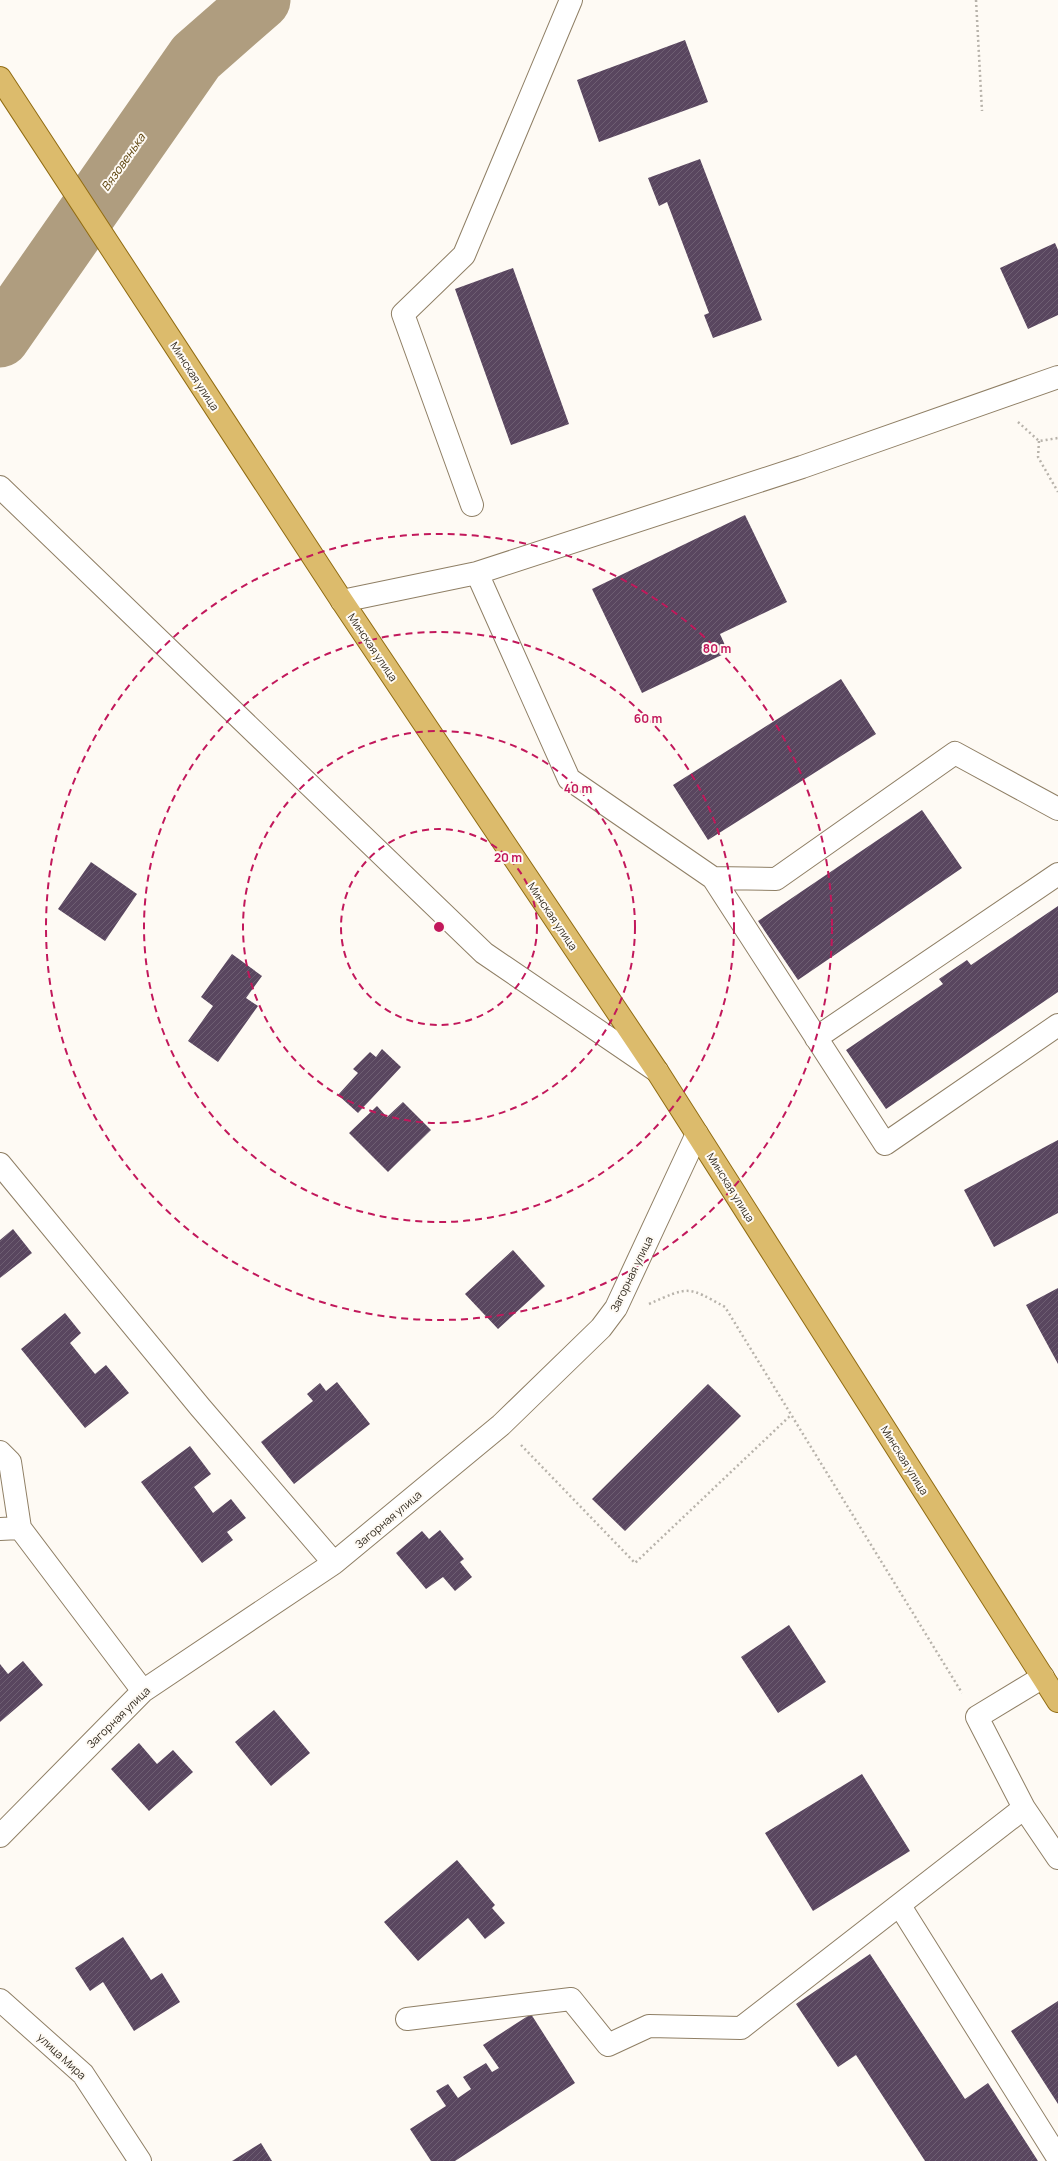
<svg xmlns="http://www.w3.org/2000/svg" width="1058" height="2161" viewBox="0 0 1058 2161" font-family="Manrope,sans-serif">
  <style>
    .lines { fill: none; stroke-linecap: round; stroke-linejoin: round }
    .river { stroke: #af9d7f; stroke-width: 59 }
    .building { fill: url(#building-hatch) }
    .minor-casing { stroke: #8f7f65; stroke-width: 24 }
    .major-casing { stroke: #916c12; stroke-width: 24 }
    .path { stroke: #b8b3ab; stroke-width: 2.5; stroke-dasharray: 2 3; stroke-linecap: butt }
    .minor { stroke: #fff; stroke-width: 22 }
    .major { stroke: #dcbb6c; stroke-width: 22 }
    .ring { fill: none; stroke: #c2185b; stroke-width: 2; stroke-dasharray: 7 5 }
    .labels { text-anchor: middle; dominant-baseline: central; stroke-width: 4; stroke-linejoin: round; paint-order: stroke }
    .street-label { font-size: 11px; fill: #332c21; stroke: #fefaf4 }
    .water-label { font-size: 12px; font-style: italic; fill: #5d430c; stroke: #fefaf4 }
    .centre { fill: #c2185b; stroke: #fefaf4; stroke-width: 2 }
    .ring-label { font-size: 12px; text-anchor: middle; font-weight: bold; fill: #c2185b; stroke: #fefaf4; stroke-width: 4; stroke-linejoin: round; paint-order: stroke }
  </style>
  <defs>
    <pattern id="building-hatch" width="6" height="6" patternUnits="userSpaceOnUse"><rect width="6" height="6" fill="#59465f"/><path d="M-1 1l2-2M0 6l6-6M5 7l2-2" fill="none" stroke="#6e5e72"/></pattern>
  </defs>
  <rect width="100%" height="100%" fill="#fefaf4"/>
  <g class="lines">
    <!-- river -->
    <path class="river" d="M0,338L196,57L261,0"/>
  </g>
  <!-- building -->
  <path class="building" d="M685,40L708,102L599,142L577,80Z
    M700,159L762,320L713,338L704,315L709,313L667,202L659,206L648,178Z
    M1055,243L1058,250V315L1028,329L1000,268Z
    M513,268L569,424L511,445L455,289Z
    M745,515L787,602L720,634L728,652L642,693L592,589Z
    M841,679L876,734L708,840L673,785Z
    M922,810L962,868L798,980L758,921Z
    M91,862L137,894L105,941L58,909Z
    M1058,906V992L886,1109L846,1050L943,984L939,979L967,960L971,965Z
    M232,954L262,976L246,998L258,1006L218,1062L188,1041L213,1006L201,997Z
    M382,1049L401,1067L358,1113L338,1095L358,1073L353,1069L370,1052L376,1057Z
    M403,1102L431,1130L388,1172L349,1133L377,1106L387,1117Z
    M1058,1140V1213L994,1247L964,1190Z
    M13,1229L32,1253L0,1278V1240Z
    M513,1250L545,1286L498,1329L465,1294Z
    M1058,1288V1364L1026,1305Z
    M65,1313L81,1333L70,1343L95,1374L106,1365L129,1393L85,1428L21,1349Z
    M337,1382L370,1424L294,1484L261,1442L313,1401L307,1394L320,1383L326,1391Z
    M708,1384L741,1416L625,1531L592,1499Z
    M190,1446L211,1474L194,1487L213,1513L231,1499L246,1518L227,1532L233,1540L202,1563L141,1482Z
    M440,1530L464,1559L460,1562L472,1577L455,1591L443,1577L426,1589L396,1553L422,1531L429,1539Z
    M789,1625L826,1682L778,1713L741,1657Z
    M23,1661L43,1685L0,1722V1664L8,1674Z
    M274,1710L310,1753L271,1786L235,1742Z
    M139,1743L157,1764L173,1750L193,1772L149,1811L111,1769Z
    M862,1774L910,1851L813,1911L765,1833Z
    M457,1860L495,1905L492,1908L505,1923L485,1939L468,1918L418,1961L384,1922Z
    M123,1937L151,1980L162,1973L180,2002L134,2031L103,1982L90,1991L75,1968Z
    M870,1954L965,2099L988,2083L1038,2161H925L856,2055L838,2067L796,2004Z
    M1058,2001V2104L1011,2031Z
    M531,2014L575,2083L455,2161H431L410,2129L446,2106L436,2091L448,2084L458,2098L471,2089L463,2077L486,2063L492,2072L499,2068L483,2045Z
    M261,2143L272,2161H232Z"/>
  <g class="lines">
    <defs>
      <path id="minor" d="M0,487L484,953L657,1071
        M472,505L403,314L464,255L571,0
        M477,573L569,779L713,878L885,1144L1058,1025
        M342,601L477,573L802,467L1058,377
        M713,878L776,879L955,753L1058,809
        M816,1038L1058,874
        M0,1164L200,1407L334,1563
        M0,1452L10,1462L20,1528L143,1691
        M0,1529L20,1528
        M1024,1808L1058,1858
        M0,1836L143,1691L334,1563L501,1425L601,1328L616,1308L697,1134
        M900,1906L1058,2158
        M0,2000L83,2074L140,2161
        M407,2019L571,1999L608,2045L649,2026L741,2028L1024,1808L977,1717L1043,1677"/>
      <path id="major" d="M0,78L342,601L657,1071L1058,1701"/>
    </defs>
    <!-- minor casing -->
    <use href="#minor" class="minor-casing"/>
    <!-- major casing -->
    <use href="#major" class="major-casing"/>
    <!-- path -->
    <path class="path" d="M976,0L982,111
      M1018,422L1039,441L1058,438
      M1039,441L1038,457L1058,492
      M649,1304C690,1286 687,1286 725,1307L962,1693
      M521,1445L635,1563L791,1415"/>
    <!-- minor -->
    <use href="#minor" class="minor"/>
    <!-- major -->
    <use href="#major" class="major"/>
  </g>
  <!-- distance rings -->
  <g class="ring">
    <circle cx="439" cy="927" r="98"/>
    <circle cx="439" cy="927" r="196"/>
    <circle cx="439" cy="927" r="295"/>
    <circle cx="439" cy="927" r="393"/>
  </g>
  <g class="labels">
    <!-- street labels -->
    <g class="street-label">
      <text transform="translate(195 376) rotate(57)">Минская улица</text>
      <text transform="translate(373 647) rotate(56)">Минская улица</text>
      <text transform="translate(553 916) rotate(56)">Минская улица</text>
      <text transform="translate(731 1187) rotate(58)">Минская улица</text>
      <text transform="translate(631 1274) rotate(-64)">Загорная улица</text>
      <text transform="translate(905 1460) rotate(58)">Минская улица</text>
      <text transform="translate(388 1519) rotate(-40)">Загорная улица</text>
      <text transform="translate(118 1717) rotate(-44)">Загорная улица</text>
      <text transform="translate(62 2056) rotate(43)">улица Мира</text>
    </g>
    <!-- water labels -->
    <g class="water-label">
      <text transform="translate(123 162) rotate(-55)">Вязовенька</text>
    </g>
  </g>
  <circle cx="439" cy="927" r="6" class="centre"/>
  <g class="ring-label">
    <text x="717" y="653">80 m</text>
    <text x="648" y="723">60 m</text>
    <text x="578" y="793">40 m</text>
    <text x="508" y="862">20 m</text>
  </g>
</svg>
